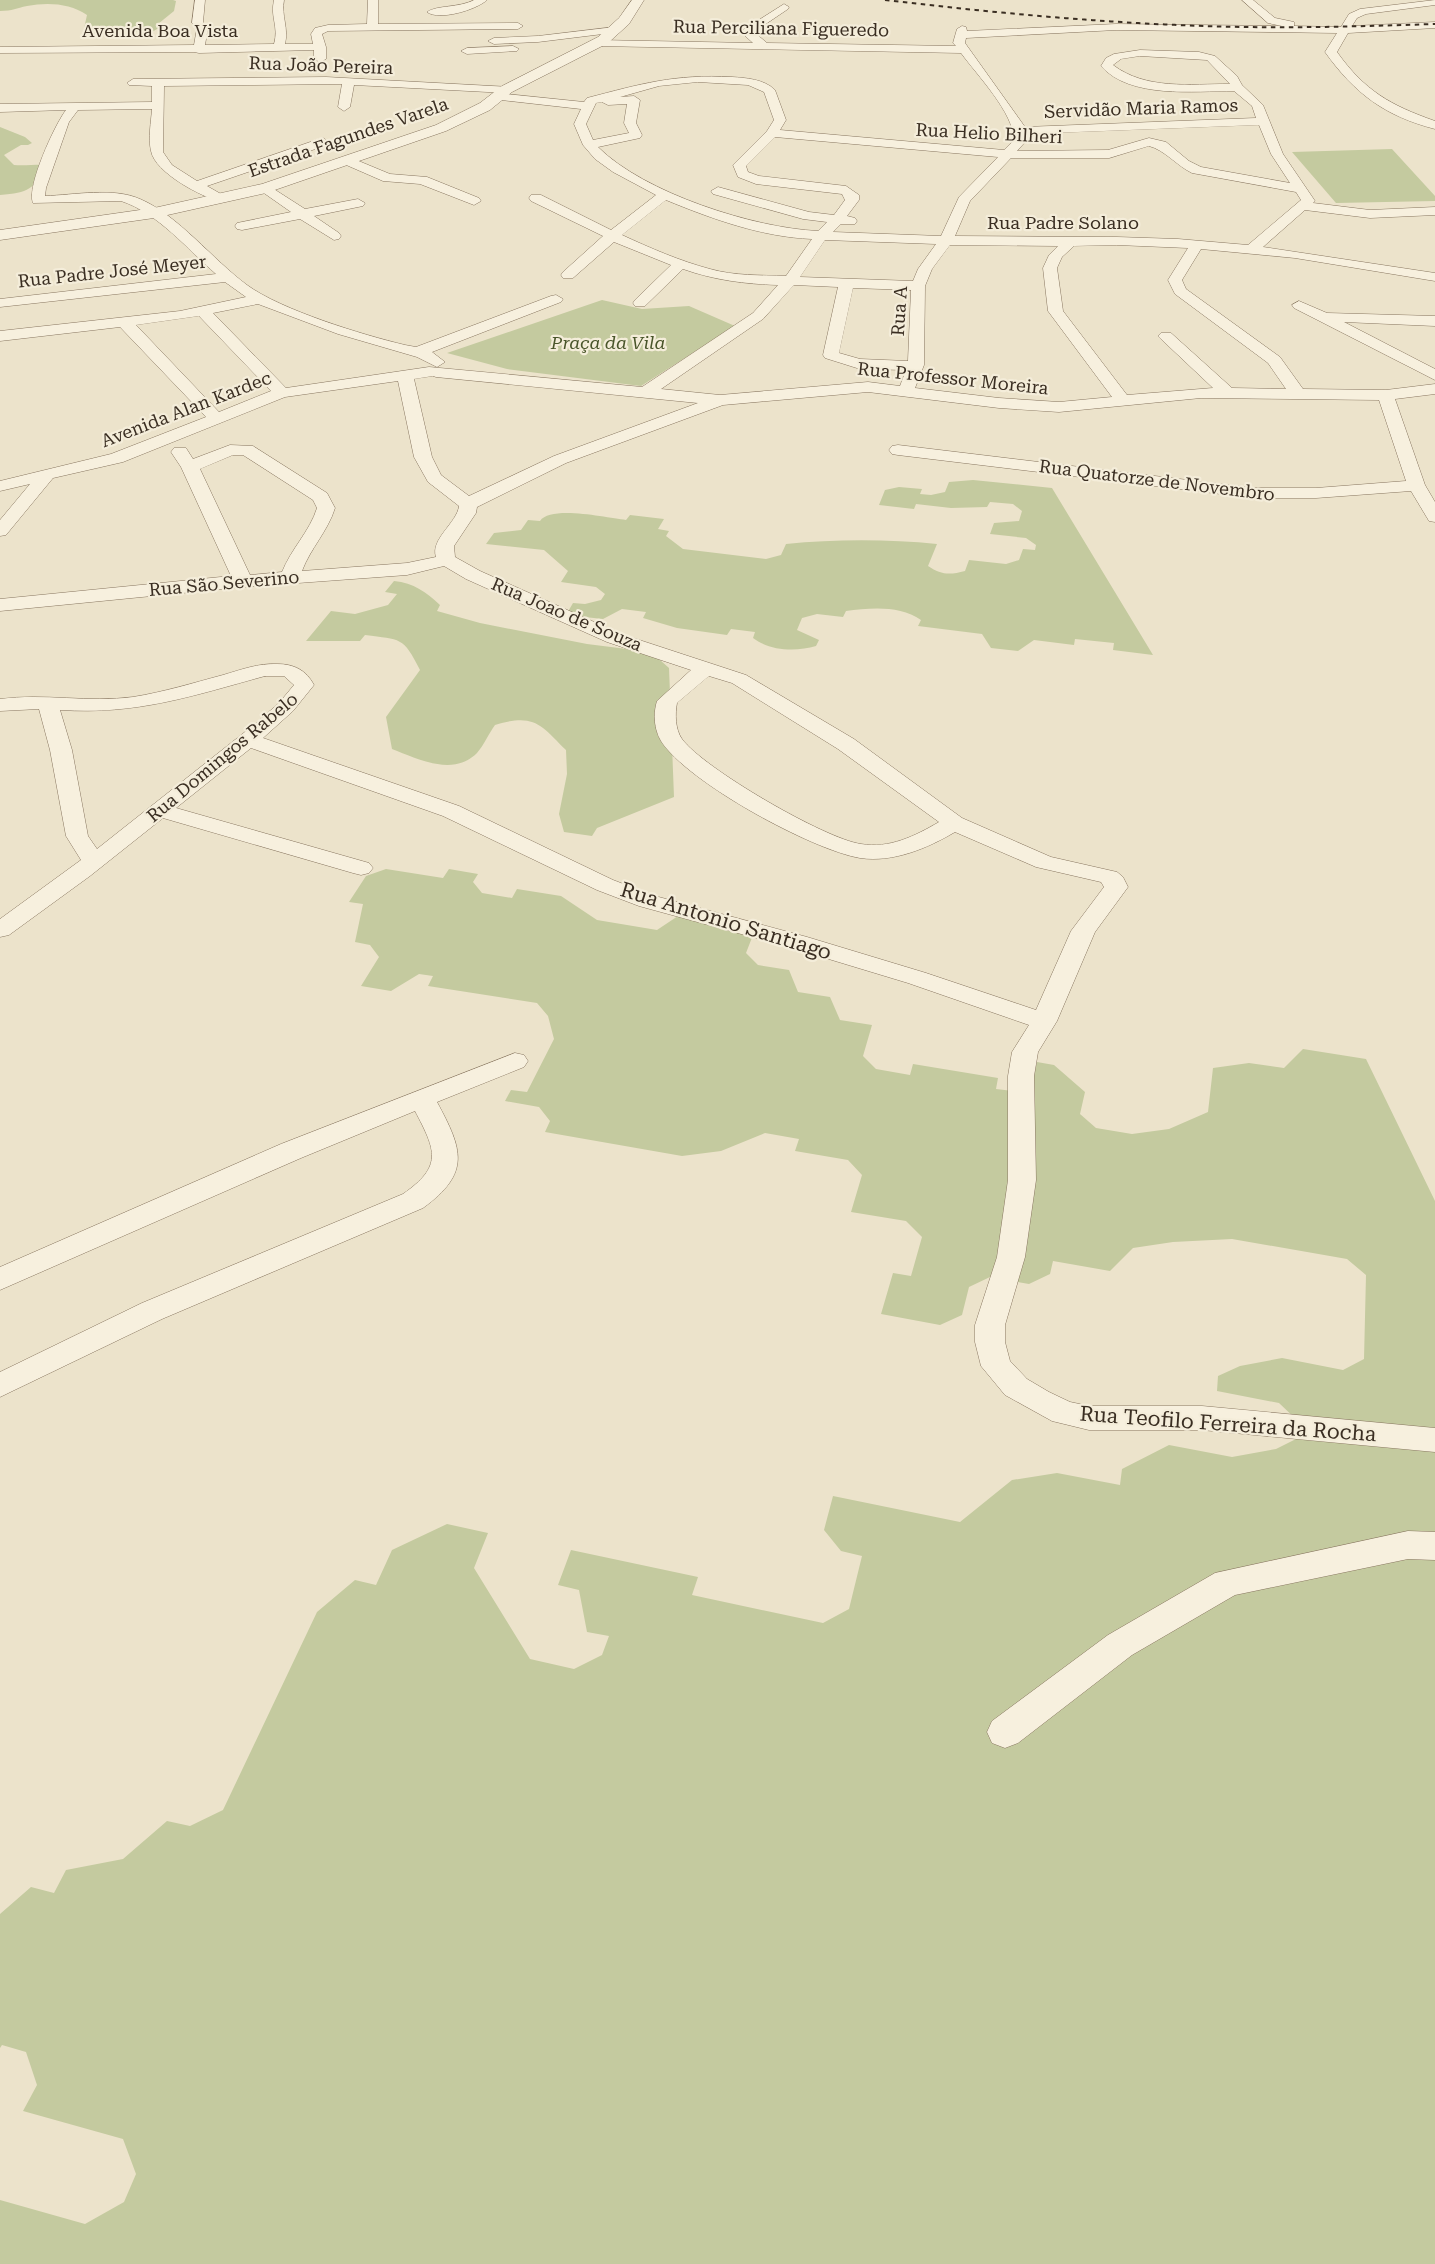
<svg xmlns="http://www.w3.org/2000/svg" width="1435" height="2264" viewBox="0 0 1435 2264" font-family="'Roboto Serif',serif">
  <style>
    .green { fill: #c4ca9f }
    .lines { fill: none; stroke-linecap: round; stroke-linejoin: round }
    .minor-casing { stroke: #887660; stroke-width: 1 }
    .tertiary-casing { stroke: #887660; stroke-width: 1 }
    .minor { fill: #f7f0de; fill-rule: evenodd }
    .tertiary { fill: #f7f0de; fill-rule: evenodd }
    .rail { stroke: #3a2e22; stroke-width: 2; stroke-dasharray: 4.5 4.5; stroke-linecap: butt }
    .labels { text-anchor: middle; dominant-baseline: central; stroke-width: 4.5; stroke-linejoin: round; paint-order: stroke }
    .far-street-label { font-size: 18px; fill: #3a2e22; stroke: #f4edda }
    .far-park-label { font-size: 18px; font-style: italic; fill: #49552a; stroke: #f4edda }
    .street-label { font-size: 21px; fill: #3a2e22; stroke: #f4edda }
  </style>
  <rect width="100%" height="100%" fill="#ece3cb"/>
  <!-- green -->
  <path class="green" d="M0,0H173L176,1L174,11L158,24L162,26L152,32L139,31L122,36L83,33L87,15C70,3 47,2 27,6C16,8 13,11 0,11Z
    M0,127L25,137L32,143L28,145H21L4,155L14,165C25,166 37,164 49,165C33,189 29,193 0,195Z
    M1392,149L1435,196V201L1336,203L1292,152Z
    M602,300L642,309L689,306L735,326L641,386L507,369L447,353Z
    M973,480L1052,488L1153,655L1113,650L1114,643L1075,639L1074,645L1034,640L1018,651L991,648L982,634L918,626L921,620C900,605 870,608 846,611L843,617L817,614L802,618L797,630L819,640L816,646C796,652 770,651 753,638L755,632L731,629L727,635L677,628L643,618L646,612L622,609L603,619L566,615L573,603L585,604L601,600L605,594L596,587L561,582L568,571L544,550L486,544L494,533L521,530L528,520L540,521C551,505 607,518 626,520L630,515L664,519L658,529L669,531L666,536L683,549L766,559L781,555L786,544C835,539 888,539 937,544L928,566C941,575 950,575 965,571L969,560L1006,564L1019,560L1023,549L1035,550L1036,545L1026,538L990,534L994,523L1019,521L1022,511L1013,504L990,502L987,507L951,508L916,504L914,509L879,505L885,490L899,487L922,489L920,494L931,495L945,492L949,482Z
    M394,581C414,583 426,592 440,605L437,611L480,623L587,644L651,652L669,668L674,797L597,828L592,836L564,832L559,814L567,774L566,750C540,724 534,713 495,725C489,733 484,745 477,753C453,777 418,759 392,749L386,717L420,670C403,636 401,640 365,635L360,641H306L331,611L355,614L388,605L397,594L385,592Z
    M386,869L443,878L449,869L478,874L473,882L482,893L512,898L517,889L561,896L597,920L657,930L681,914L753,935L746,953L758,965L789,970L798,992L830,997L840,1020L872,1025L863,1056L876,1069L910,1075L913,1064L998,1078L996,1089L1013,1091L1032,1083L1037,1062L1054,1065L1085,1092L1080,1114L1096,1128L1132,1134L1169,1129L1208,1112L1213,1068L1249,1063L1284,1068L1303,1049L1366,1059L1435,1201V2264H0V2200L85,2224L124,2202L136,2174L123,2139L23,2111L37,2085L26,2052L2,2045L0,2048V1914L31,1887L54,1893L66,1870L123,1859L167,1821L190,1826L223,1810L317,1612L355,1580L376,1585L392,1550L447,1524L488,1533L474,1568L530,1659L574,1669L602,1655L609,1636L587,1632L579,1590L558,1585L571,1550L698,1577L692,1595L823,1623L849,1609L862,1556L841,1551L824,1530L833,1496L960,1522L1012,1480L1057,1473L1120,1485L1122,1469L1169,1445L1232,1457L1276,1449L1298,1438L1299,1422L1279,1403L1217,1391L1218,1376L1240,1366L1282,1358L1343,1370L1364,1359L1366,1275L1347,1259L1232,1239L1173,1242L1133,1248L1110,1271L1053,1261L1050,1274L1029,1284L990,1277L969,1287L962,1315L940,1325L881,1314L893,1273L911,1276L922,1237L906,1221L851,1212L862,1175L848,1160L795,1151L799,1139L765,1133L721,1151L682,1156L545,1132L550,1121L539,1107L505,1101L511,1090L527,1092L554,1039L548,1016L537,1003L428,986L433,976L419,974L391,991L361,986L379,957L370,945L355,942L363,904L349,902L366,876Z"/>
  <g class="lines">
    <defs>
      <path id="minor" d="M195,0H205L203,22L208,27L205,45L274,44C279,26 270,18 274,0H284C281,16 289,28 285,44H313L311,34L315,28L328,25L367,24L368,0H378V24L518,23L523,26L518,29L328,31L322,34L326,47V59L320,62L314,59V50L199,53L194,52L0,53V47L194,45L197,28L192,23Z
        M474,0H487C476,10 439,21 427,12C437,5 459,8 474,0Z
        M1242,0H1253L1275,18L1294,22V26L1341,27L1349,14L1360,9L1435,0V5L1366,14L1357,18L1352,26L1435,22V28L1348,33L1337,52C1365,91 1390,105 1435,121V129C1385,116 1355,94 1325,52L1337,33L1116,30L966,38L965,43L1025,127L1256,118L1252,106L1234,91C1194,91 1130,99 1101,66L1106,58L1114,54L1140,50L1199,52L1215,56L1237,76L1242,85L1263,105L1283,154L1315,201L1313,203L1370,210L1435,207V215L1370,218L1305,210L1263,247L1435,273V281L1295,258L1201,249L1182,280L1186,289L1280,357L1303,389L1386,390L1435,384V394L1395,399L1425,485L1435,502V522L1429,521L1411,491L1316,498H1254L898,455L892,454L889,450L892,446L898,445L1254,488H1316L1406,481L1379,400L1201,398L1059,412L999,408L868,392L723,405L566,463L477,507L476,513L454,546L455,557L480,571L621,634L746,675L854,739L962,818L1051,857L1117,872L1123,877L1128,887L1095,932L1057,1021L1038,1052L1034,1076L1036,1180L1025,1257L1005,1325V1342L1010,1361L1027,1379L1049,1392L1070,1402L1089,1406H1202L1435,1428V1452L1202,1430H1089L1052,1421L1005,1395L981,1366L975,1342V1325L997,1257L1008,1180V1076L1012,1052L1029,1025L908,983L789,947L639,906L597,890L443,816L251,748L176,808L369,863L373,868L369,873L361,875L353,873L163,818L90,876L9,935L0,937V919L81,860L66,836L50,750L39,709L0,711V699C44,693 89,703 133,697C164,692 193,683 223,675C240,670 259,663 277,664C294,664 306,670 314,685L293,711L263,738L459,806L613,880L655,896L807,937L926,973L1036,1010L1071,931L1104,887L1101,882L1036,867L955,832C928,848 893,863 860,858C812,850 687,782 661,741C654,729 653,714 657,701L691,670L607,642L466,579L444,566L407,575L243,587L0,611V599L231,576L181,467L171,452L174,448H186L193,459L230,445L253,446L327,493L335,508C328,531 310,549 302,571L407,563L436,557C430,539 457,523 459,506L428,482L414,457L398,381L285,397L123,462L53,478L6,535L0,536V520L30,484L0,491V481L111,454L206,417L120,327L0,341V331L180,311L246,297L225,282L0,307V299L216,274C187,249 158,213 121,201L33,203C26,187 55,124 66,110L0,112V104L152,102V86L129,85L127,83L133,79L326,77L511,87L513,89L507,93L354,85L350,107L344,111L338,107L342,84L164,86L163,152L172,165L197,181L319,139L323,138L329,142L327,145L207,186L228,198L221,202C202,197 155,173 151,151C148,138 151,122 152,109L78,110L69,122L46,188L45,196C75,195 113,187 140,199C178,215 213,260 247,285C281,310 363,335 405,345L416,347L551,296L556,295L563,299L561,302L432,352L445,362L437,367L417,357L338,334L258,304L213,313L286,388L429,367L642,387L753,313L778,285C745,284 714,280 683,269L645,306H635L633,303L635,300L671,265L614,242L573,278H563L561,275L563,272L603,236L531,201L529,198L531,195H541L611,230L656,195L613,172L595,159L583,145L574,124L581,109L501,100L495,96L497,93L584,102L587,98C641,84 674,74 732,77C746,78 764,79 775,90L786,120L780,130L1004,150L1014,140C1014,113 977,75 961,53L597,46L591,43L597,40L753,43L743,34V30L784,4L789,7L788,9L754,32L767,43L956,46L953,43L957,29L962,26L966,27L967,31L1116,24L1282,26L1268,23ZM1140,56L1207,60L1230,84C1190,84 1146,90 1113,65L1121,59ZM698,82L748,85L764,92L774,120L767,131L733,165L738,177L756,184L842,194L845,200L834,215L809,212L718,187L711,191L713,194L803,219L827,222L818,231C754,228 644,193 598,147L640,138L642,135L636,123L640,100L634,96L620,97L659,86ZM602,102L608,105L627,104L624,123L629,133L593,140L586,124L596,103ZM1259,125L1271,154L1290,183L1201,167L1189,161L1166,142L1149,138L1108,150L1017,151L1026,141V134ZM775,137L998,157L959,197L941,236L833,232L841,224H855L857,221L855,218L847,216L859,200V195L846,186L759,176L748,172L746,166ZM1149,146C1165,150 1177,166 1192,173L1296,192L1301,200L1248,245L1178,239L1117,237L955,236L970,201L1011,158H1109ZM666,200C712,219 762,237 812,239L786,276C760,275 735,276 710,269C680,261 650,248 622,235ZM825,240L936,244L918,269L913,281L800,277ZM950,245L1058,246L1049,255L1043,268L1048,311L1112,397L1059,402L999,398L915,388L924,365L925,286L932,269ZM1117,245L1188,248L1168,280L1175,294L1268,363L1286,389L1232,388L1171,333H1161L1158,336L1161,339L1213,388L1127,395L1063,311L1057,268L1062,257L1074,246ZM794,285L838,287L823,355L825,358L860,369L906,370L900,386L868,382L720,395L661,389L763,319ZM853,288L911,290L908,361L860,359L839,353ZM199,316L271,391L219,412L136,325ZM433,376L436,377L698,403L554,456L469,496L441,475L432,457L414,379ZM233,455H243L313,500L317,508C310,531 291,549 282,572L250,575L200,469ZM265,676H284L294,685L279,703L255,724L97,849L88,836L72,750L60,710C137,715 192,696 265,676ZM709,676L732,683L838,749L939,822C915,836 889,849 861,844C825,839 703,768 682,739C675,729 675,714 677,703Z
        M615,27L620,30L619,32L538,42L494,44L488,41L494,38L538,36Z
        M513,46L519,49L517,51L467,54L461,51L467,48Z
        M349,157L390,174L427,177L479,198L481,201L474,205L420,184L383,181L344,164L343,161L344,158Z
        M266,184L305,209L358,199L365,203L363,206L314,216L339,233L341,236L339,239L334,240L300,219L242,230L237,229L235,226L237,223L291,212L261,191L259,188L261,185Z
        M1299,301L1327,313L1435,316V326L1344,322L1435,369V380L1294,308L1292,305Z
        M515,1053L524,1055L528,1061L524,1067L437,1102C463,1150 471,1173 423,1208L162,1319L0,1397V1372L142,1303L403,1194C443,1166 436,1151 415,1111L301,1158L0,1290V1267L281,1144Z
        M1408,1531L1435,1532V1560L1408,1559L1235,1595L1132,1655L1018,1743L1005,1748L992,1743L987,1732L992,1721L1108,1635L1215,1573Z"/>
      <path id="tertiary" d="M632,0H644L629,24L608,43L512,92L490,110L446,131L266,193L154,218L0,240V230L154,208L262,184L436,125L480,103L502,86L598,37L619,18Z"/>
    </defs>
    <!-- minor casing -->
    <use href="#minor" class="minor-casing"/>
    <!-- tertiary casing -->
    <use href="#tertiary" class="tertiary-casing"/>
    <!-- minor -->
    <use href="#minor" class="minor"/>
    <!-- tertiary -->
    <use href="#tertiary" class="tertiary"/>
    <!-- rail -->
    <path class="rail" d="M885,0C1004,14 1124,25 1244,27C1308,28 1371,26 1435,24"/>
  </g>
  <g class="labels">
    <!-- far-street labels -->
    <g class="far-street-label">
      <text transform="translate(781 28) rotate(1)">Rua Perciliana Figueredo</text>
      <text x="160" y="30">Avenida Boa Vista</text>
      <text transform="translate(321 65) rotate(2)">Rua João Pereira</text>
      <text transform="translate(1141 108) rotate(-2)">Servidão Maria Ramos</text>
      <text transform="translate(989 133) rotate(3)">Rua Helio Bilheri</text>
      <text transform="translate(348 137) rotate(-19)">Estrada Fagundes Varela</text>
      <text x="1063" y="222">Rua Padre Solano</text>
      <text transform="translate(112 271) rotate(-6)">Rua Padre José Meyer</text>
      <text transform="translate(899 311) rotate(-86)">Rua A</text>
      <text transform="translate(953 378) rotate(6)">Rua Professor Moreira</text>
      <text transform="translate(186 409) rotate(-21)">Avenida Alan Kardec</text>
      <text transform="translate(1157 480) rotate(7)">Rua Quatorze de Novembro</text>
      <text transform="translate(224 583) rotate(-5)">Rua São Severino</text>
      <text transform="translate(567 614) rotate(23)">Rua Joao de Souza</text>
      <text transform="translate(222 757) rotate(-40)">Rua Domingos Rabelo</text>
    </g>
    <!-- far-park labels -->
    <g class="far-park-label">
      <text x="608" y="342">Praça da Vila</text>
    </g>
    <!-- street labels -->
    <g class="street-label">
      <text transform="translate(726 921) rotate(17)">Rua Antonio Santiago</text>
      <text transform="translate(1228 1424) rotate(4)">Rua Teofilo Ferreira da Rocha</text>
    </g>
  </g>
</svg>
